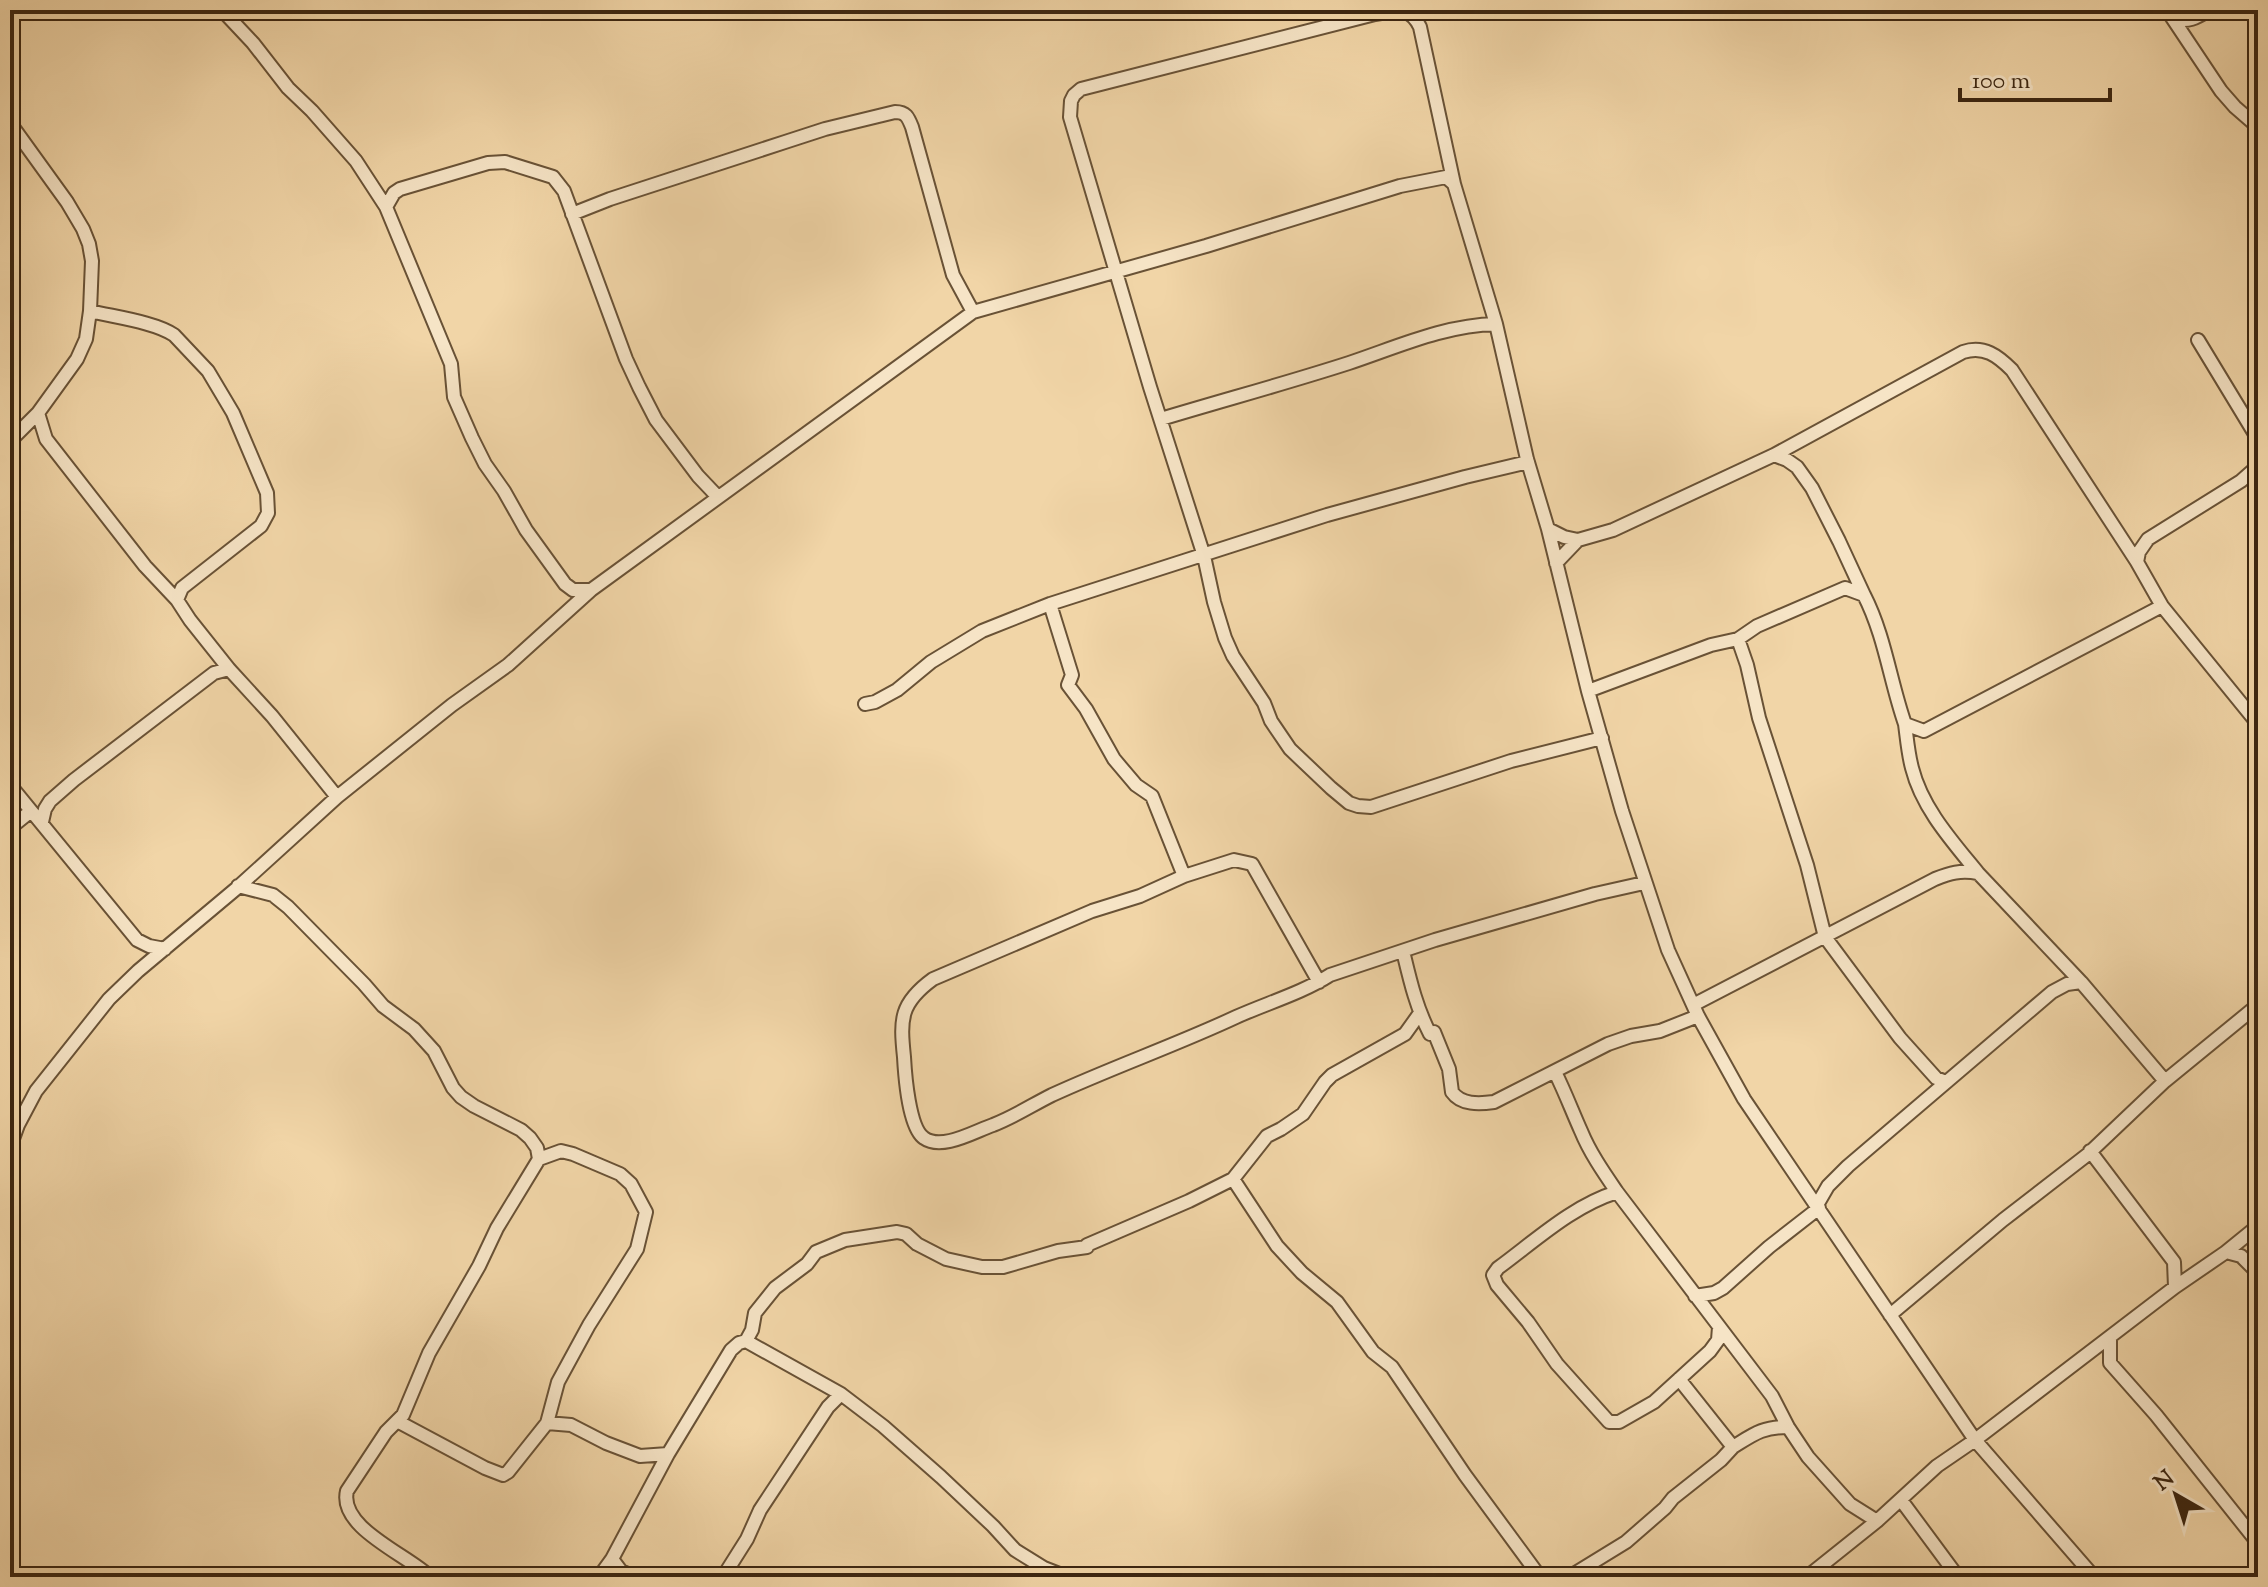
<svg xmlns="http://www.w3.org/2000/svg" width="2268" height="1587" viewBox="0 0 2268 1587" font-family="'Sorts Mill Goudy',serif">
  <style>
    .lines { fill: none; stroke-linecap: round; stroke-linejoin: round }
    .minor-casing { stroke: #695236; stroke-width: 16 }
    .minor { stroke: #f6e4c6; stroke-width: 12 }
  </style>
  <rect width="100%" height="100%" fill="#f1d5a7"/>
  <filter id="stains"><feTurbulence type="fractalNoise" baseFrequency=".0025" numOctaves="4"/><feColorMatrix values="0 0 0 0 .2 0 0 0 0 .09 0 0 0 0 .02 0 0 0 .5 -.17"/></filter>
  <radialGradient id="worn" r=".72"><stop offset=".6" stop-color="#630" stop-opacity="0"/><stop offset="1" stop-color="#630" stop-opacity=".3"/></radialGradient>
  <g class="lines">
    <defs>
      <path id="minor" d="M222,10L253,43L288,88L312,111L356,161L386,207L451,364L454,397L472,438L485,464L504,491L526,530L565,584L573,590H591
        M2167,10L2221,91L2235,107L2258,127
        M2173,18C2188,23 2196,18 2209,10
        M10,123L67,202L83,229L89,244L92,261L90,311L86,339L77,359L38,413L10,441
        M1454,184L1420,27C1410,5 1395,11 1375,14L1081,89L1074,95L1071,101L1070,117L1150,387L1204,556L1214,602L1225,638L1233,656L1264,703L1271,721L1290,749L1331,788L1349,803L1358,806L1371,807L1511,761L1602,738
        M386,207L394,193L400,189L488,163L505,162L553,177L564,191L626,359L639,387L656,420L698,476L717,496
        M572,214L610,199L785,142L825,129L895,112C906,112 908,117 912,127L953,275L973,312
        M90,311C114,317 155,322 174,335L208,371L233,413L267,493L268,513L261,526L182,588L177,600L190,620L229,669L272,716L337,797
        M2198,340L2258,439
        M38,413L46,439L145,566L177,600
        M1161,419C1224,400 1287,383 1349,363C1397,347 1445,325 1496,324
        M1774,455L1787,460L1797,467L1812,488L1839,541L1864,595
        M1548,529L1564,537L1578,540L1613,530L1774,455L1963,352C1984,345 1998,356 2012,370L2137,562L2162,606L2258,724
        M2137,562L2139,552L2148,539L2241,481L2258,466
        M1556,563L1578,540
        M1050,604L1072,675L1068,685L1086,709L1114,759L1136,785L1152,796L1184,876
        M1738,639L1747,665L1759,718L1807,865L1825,937L1900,1038L1936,1078L1946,1082
        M1588,691L1711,645L1738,639L1757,626L1845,588L1864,595C1885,636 1890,681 1905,724L1924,731L2162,606
        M865,704L875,702L897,690L931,662L982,631L1050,604L1327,515L1465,477L1528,462
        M1905,724C1907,739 1908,753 1912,768C1922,808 1952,841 1978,873
        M10,785L137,940L149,946L165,949
        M42,822L45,809L50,801L74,780L214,673L229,669
        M10,828L31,811
        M238,886L273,895L288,907L364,984L383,1006L414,1029L434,1051L453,1088L461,1097L474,1106L521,1130L530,1138L537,1148L539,1159L497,1228L479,1266L429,1353L403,1415L386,1432L347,1491C338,1528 408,1555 430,1577
        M1403,951C1410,980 1416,1007 1430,1034L1434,1032L1449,1069L1452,1092C1461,1105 1479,1104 1494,1102L1608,1044L1631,1036L1660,1031L1698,1016
        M1319,982L1252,864L1234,860L1184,876L1140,896L1092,911L933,979C900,1003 900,1019 904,1057C905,1075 909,1128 924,1138C942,1151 975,1131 993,1125C1014,1117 1032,1105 1052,1095C1113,1067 1176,1045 1236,1017C1267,1003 1302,993 1330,975L1435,940L1595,894L1644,883
        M1693,1005L1935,879C1950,873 1960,870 1978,873L2081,982
        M1555,1072C1565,1092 1572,1111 1581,1131C1590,1153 1604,1173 1617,1192L1772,1396L1788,1427L1808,1457L1850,1504L1877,1521
        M10,1147L18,1125L36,1091L109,999L138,971L237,888L337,797L452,705L508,665L591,590L973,312L1206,246L1400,186L1446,177L1454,184L1496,324L1527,459L1548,529L1588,691L1622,811L1668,950L1698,1016L1744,1099L1975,1440L2094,1577
        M2090,1151L2174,1262L2175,1287
        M1233,1179L1277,1246L1302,1273L1337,1302L1373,1352L1392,1367L1465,1475L1540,1577
        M1617,1192C1572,1206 1535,1241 1498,1268L1493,1275L1497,1285L1528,1322L1557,1364L1609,1422H1619L1654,1402L1710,1351L1718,1340L1719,1327
        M1817,1205L1828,1186L1848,1166L2052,992L2067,984L2081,982L2165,1081
        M10,1215V1233
        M10,1243V1245
        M2226,1252L2258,1226
        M1695,1296L1714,1293L1723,1288L1769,1247L1819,1208
        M1890,1315L2003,1220L2087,1155L2165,1081L2258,1005
        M2110,1339V1363L2156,1415L2258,1543
        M746,1341L752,1330L755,1313L775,1288L807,1264L816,1252L845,1240L897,1232L906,1234L917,1244L946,1259L982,1267H1003L1058,1251L1087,1247V1245L1189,1201L1233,1179L1267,1136L1281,1129L1303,1114L1325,1082L1332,1075L1405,1034L1420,1013
        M1679,1379L1733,1447C1754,1434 1762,1427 1788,1427
        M397,1421L485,1468L503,1475L508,1472L547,1423L558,1382L589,1325L637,1249L646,1212L631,1184L620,1174L573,1154L561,1151L539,1159
        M547,1423L571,1425L606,1443L640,1456L668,1454
        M1901,1500L1955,1573
        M612,1559L621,1571L634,1577
        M599,1577L612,1559L668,1454L731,1350L739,1343L746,1341L841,1394L883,1426L941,1477L993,1526L1015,1550L1044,1568L1067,1577
        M723,1577L747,1539L760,1510L828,1407L841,1394
        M1569,1577L1626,1542L1665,1508L1673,1498L1721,1460L1733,1447
        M1807,1577L1877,1521L1937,1466L1975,1440L2175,1287L2226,1252L2241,1256L2258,1273"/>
    </defs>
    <!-- minor casing -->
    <use href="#minor" class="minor-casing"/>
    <!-- minor -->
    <use href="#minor" class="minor"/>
  </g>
  <!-- margin -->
  <rect width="2268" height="1587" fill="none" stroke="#f1d5a7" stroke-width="40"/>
  <rect x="12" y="12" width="2244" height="1563" fill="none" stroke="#3c2611" stroke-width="4"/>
  <rect x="20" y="20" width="2228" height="1547" fill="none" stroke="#3c2611" stroke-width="2"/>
  <!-- north arrow -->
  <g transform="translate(2176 1495) rotate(321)" stroke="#f6e4c6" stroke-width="6" paint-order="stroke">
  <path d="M0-6L14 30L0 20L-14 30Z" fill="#3c2611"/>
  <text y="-12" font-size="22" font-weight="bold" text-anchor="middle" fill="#3c2611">N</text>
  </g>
  <!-- scale -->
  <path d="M1960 88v12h150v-12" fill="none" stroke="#3c2611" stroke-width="4"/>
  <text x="1972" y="88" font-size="24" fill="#3c2611" stroke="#f6e4c6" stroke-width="6" paint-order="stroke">100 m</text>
  <rect width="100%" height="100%" filter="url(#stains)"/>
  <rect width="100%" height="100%" fill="url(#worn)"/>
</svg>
